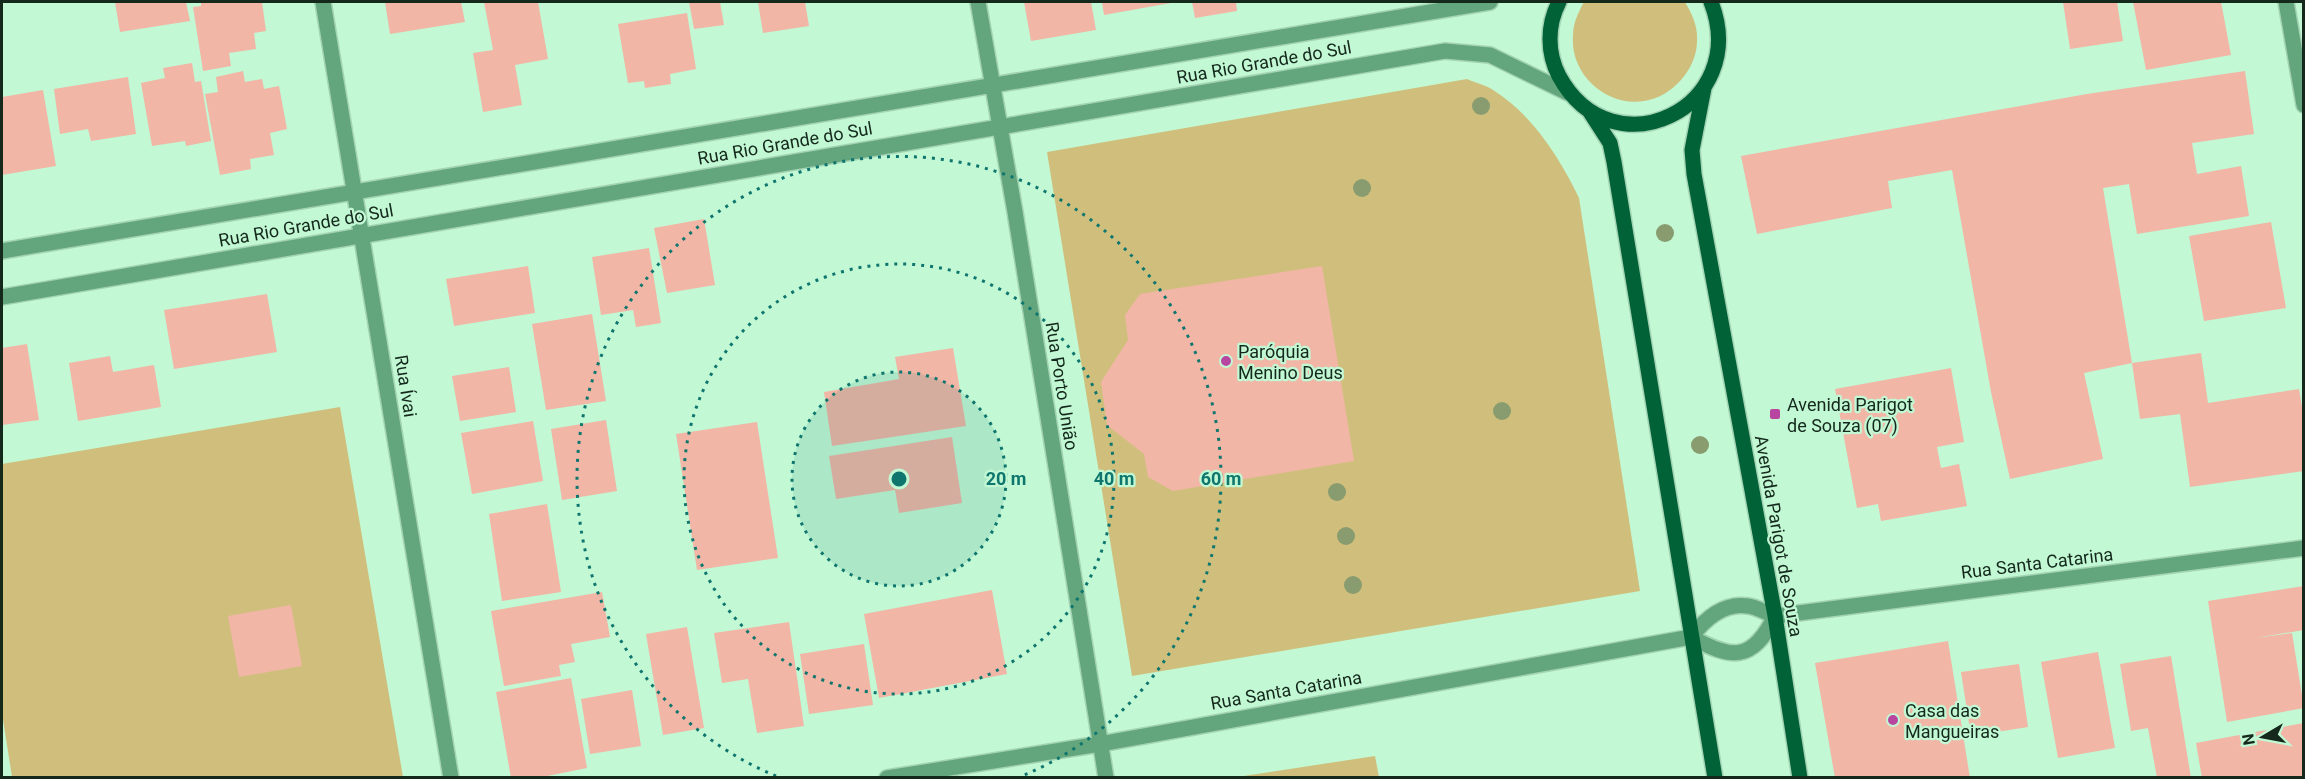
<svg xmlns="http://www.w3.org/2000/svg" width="2305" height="779" viewBox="0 0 2305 779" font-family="Roboto,sans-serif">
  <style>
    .green { fill: #d0bf7c }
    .building { fill: #f1b6a6 }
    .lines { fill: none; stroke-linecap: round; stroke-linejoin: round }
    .minor-casing { stroke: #a3d3b3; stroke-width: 18 }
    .tertiary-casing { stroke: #a3d3b3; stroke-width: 18 }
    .primary-casing { stroke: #a3d3b3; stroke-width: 18 }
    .minor { stroke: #63a67d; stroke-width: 15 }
    .tertiary { stroke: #63a67d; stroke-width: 15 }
    .primary { stroke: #016238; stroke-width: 15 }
    .tree { fill: #899c70 }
    .ring { fill: none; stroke: #0f766e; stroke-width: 3; stroke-dasharray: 3 6 }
    .poi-dot { fill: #b846a1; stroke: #c2f8d4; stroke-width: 2 }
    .labels { text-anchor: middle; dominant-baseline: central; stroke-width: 4.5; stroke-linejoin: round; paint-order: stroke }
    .street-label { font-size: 18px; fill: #14291c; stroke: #c2f8d4 }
    .poi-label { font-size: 18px; fill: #14291c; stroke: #c2f8d4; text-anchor: start }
    .centre { fill: #0f766e; stroke: #c2f8d4; stroke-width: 3 }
    .ring-label { font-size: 18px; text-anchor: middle; font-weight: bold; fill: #0f766e; stroke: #c2f8d4; stroke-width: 4.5; stroke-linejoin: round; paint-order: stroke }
  </style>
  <rect width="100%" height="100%" fill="#c2f8d4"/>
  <!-- green -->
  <path class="green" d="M1584,2H1685C1692,14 1698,26 1697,41C1697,69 1672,97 1644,101C1606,107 1570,74 1573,36C1573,23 1578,13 1584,2Z
    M1467,79C1476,83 1486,85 1493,90C1532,114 1560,158 1579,198L1640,591L1132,676L1047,152Z
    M340,407L403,777H12L2,713V464Z
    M1375,756L1379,777H1237Z"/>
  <!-- building -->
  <path class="building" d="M115,2H186L190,21L120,32Z
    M201,2H262L266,31L254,33L256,49L229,53L231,66L203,71L193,7L201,6Z
    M385,2H461L465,22L390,34Z
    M484,2H538L548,59L515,65L522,105L483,112L473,53L493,50Z
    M689,2H720L724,25L694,29Z
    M758,2H805L809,26L763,33Z
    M1024,2H1091L1096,30L1031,41Z
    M1102,2H1171V3L1104,15Z
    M1192,2H1236L1237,11L1195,18Z
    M2063,2H2117L2123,41L2070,49Z
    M2133,2H2221L2231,55L2146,70Z
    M687,13L696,69L670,74L671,84L645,88L644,81L628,83L618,24Z
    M192,63L195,82L201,81L211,141L186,146L185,141L152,146L141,83L165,78L163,68Z
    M243,71L245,82L262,79L264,89L279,86L287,129L270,133L274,155L250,159L251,169L220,175L205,94L218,92L216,77Z
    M2245,71L2254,134L2192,143L2197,174L2241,166L2249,216L2137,234L2129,184L2103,188L2132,363L2201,353L2208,403L2299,389L2304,419V471L2190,487L2180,414L2140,419L2132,363L2084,373L2103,459L2010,479L1991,392L1952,170L1888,181L1892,208L1757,234L1741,156L2087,94Z
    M128,77L136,134L91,141L88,129L60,134L54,89Z
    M43,90L56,166L2,175V97Z
    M704,219L715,285L667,293L654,228Z
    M2271,222L2286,308L2204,321L2189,236Z
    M649,248L661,323L636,327L633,310L601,315L592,257Z
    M528,266L535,313L454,326L446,279Z
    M1322,266L1354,461L1173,491L1148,477L1144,454L1107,425L1101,382L1128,340L1125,315L1140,294Z
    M267,294L277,352L174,369L164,310Z
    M592,314L606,401L546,410L532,324Z
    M27,344L39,420L2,425V348Z
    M953,348L966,426L832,446L824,392L899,379L895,357Z
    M110,356L113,372L154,365L161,407L78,421L69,363Z
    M509,367L516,412L460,421L452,376Z
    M1951,368L1964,442L1937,447L1941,468L1959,464L1967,506L1881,521L1878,504L1857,508L1835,389Z
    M606,420L617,491L562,500L551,429Z
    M533,421L543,481L472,494L461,433Z
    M757,422L778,558L697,570L676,434Z
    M952,437L962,503L899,513L895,490L836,499L829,456Z
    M547,504L561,592L502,601L489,514Z
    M2304,586V630L2255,638L2292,633L2304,708L2227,722L2208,601Z
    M992,590L1007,674L879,698L864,614Z
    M602,592L610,637L571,644L575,662L559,665L561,676L504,686L491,611Z
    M291,605L302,666L239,677L228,616Z
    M789,622L804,726L757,733L748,679L722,683L714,633Z
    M687,627L704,728L663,735L646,634Z
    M1948,641L1970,778H1835L1815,663Z
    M864,644L873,705L809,714L800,654Z
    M2098,652L2115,748L2058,758L2041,662Z
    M2171,656L2191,778H2157L2148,728L2131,731L2120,664Z
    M2019,664L2028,727L1971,736L1961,672Z
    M571,678L587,768L537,778H511L496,692Z
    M632,690L641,746L590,754L581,699Z
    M2304,723V778H2202L2196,743Z"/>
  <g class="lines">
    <defs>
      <path id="minor" d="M323,2L451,778
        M978,2L1015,212L1106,778
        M2286,2L2304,105
        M1691,637C1704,620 1724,602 1748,606C1757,607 1766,613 1775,616L2304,548
        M887,778L1100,744L1691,637C1731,659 1752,663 1775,616"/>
      <path id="tertiary" d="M2,251L1490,2
        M2,297L1445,51L1490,55L1568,93"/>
      <path id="primary" d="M1559,2C1547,25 1547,53 1559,76C1613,175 1752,107 1711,2
        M1704,88L1692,150L1694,174L1775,616L1800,778
        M1590,112L1610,143L1614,162L1715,778"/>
    </defs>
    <!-- minor casing -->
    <use href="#minor" class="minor-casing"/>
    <!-- tertiary casing -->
    <use href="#tertiary" class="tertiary-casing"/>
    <!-- primary casing -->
    <use href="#primary" class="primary-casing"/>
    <!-- minor -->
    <use href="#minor" class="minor"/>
    <!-- tertiary -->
    <use href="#tertiary" class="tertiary"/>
    <!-- primary -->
    <use href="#primary" class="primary"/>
  </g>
  <!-- trees -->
  <g class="tree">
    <circle cx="1481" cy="106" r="9"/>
    <circle cx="1362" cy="188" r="9"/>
    <circle cx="1665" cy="233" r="9"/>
    <circle cx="1502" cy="411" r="9"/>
    <circle cx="1700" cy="445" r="9"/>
    <circle cx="1337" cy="492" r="9"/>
    <circle cx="1346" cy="536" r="9"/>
    <circle cx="1353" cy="585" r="9"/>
  </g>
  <!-- distance rings -->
  <circle cx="899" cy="479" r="107" fill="#0f766e" fill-opacity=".12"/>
  <g class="ring">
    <circle cx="899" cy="479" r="107"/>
    <circle cx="899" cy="479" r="215"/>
    <path d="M776 776A322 322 0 1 1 1022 776"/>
  </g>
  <!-- markers -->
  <g class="poi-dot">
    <circle cx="1226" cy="361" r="6"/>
    <rect x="1769" y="408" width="12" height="12" rx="3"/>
    <circle cx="1893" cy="720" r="6"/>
  </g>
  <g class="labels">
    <!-- street labels -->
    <g class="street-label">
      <text transform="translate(1264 62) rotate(-10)">Rua Rio Grande do Sul</text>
      <text transform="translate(785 143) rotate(-10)">Rua Rio Grande do Sul</text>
      <text transform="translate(306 225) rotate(-10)">Rua Rio Grande do Sul</text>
      <text transform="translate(406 386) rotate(81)">Rua Ívai</text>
      <text transform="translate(1062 386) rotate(81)">Rua Porto União</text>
      <text transform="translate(1779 536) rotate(80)">Avenida Parigot de Souza</text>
      <text transform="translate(2037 563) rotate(-7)">Rua Santa Catarina</text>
      <text transform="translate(1286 690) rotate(-10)">Rua Santa Catarina</text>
    </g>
    <!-- poi labels -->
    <g class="poi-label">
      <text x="1238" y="351">Paróquia<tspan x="1238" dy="21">Menino Deus</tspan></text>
      <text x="1787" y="404">Avenida Parigot<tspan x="1787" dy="21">de Souza (07)</tspan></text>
      <text x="1905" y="710">Casa das<tspan x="1905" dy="21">Mangueiras</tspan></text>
    </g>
  </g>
  <circle cx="899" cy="479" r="9" class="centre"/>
  <g class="ring-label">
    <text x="1006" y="485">20 m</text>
    <text x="1114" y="485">40 m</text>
    <text x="1221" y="485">60 m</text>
  </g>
  <!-- border -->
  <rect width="2305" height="779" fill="none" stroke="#14291c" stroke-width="6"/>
  <!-- north arrow -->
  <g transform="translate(2263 737) rotate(260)" stroke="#c2f8d4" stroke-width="4.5" paint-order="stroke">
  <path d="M0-4.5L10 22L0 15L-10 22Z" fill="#14291c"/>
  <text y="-9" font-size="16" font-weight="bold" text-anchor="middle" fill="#14291c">N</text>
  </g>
</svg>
